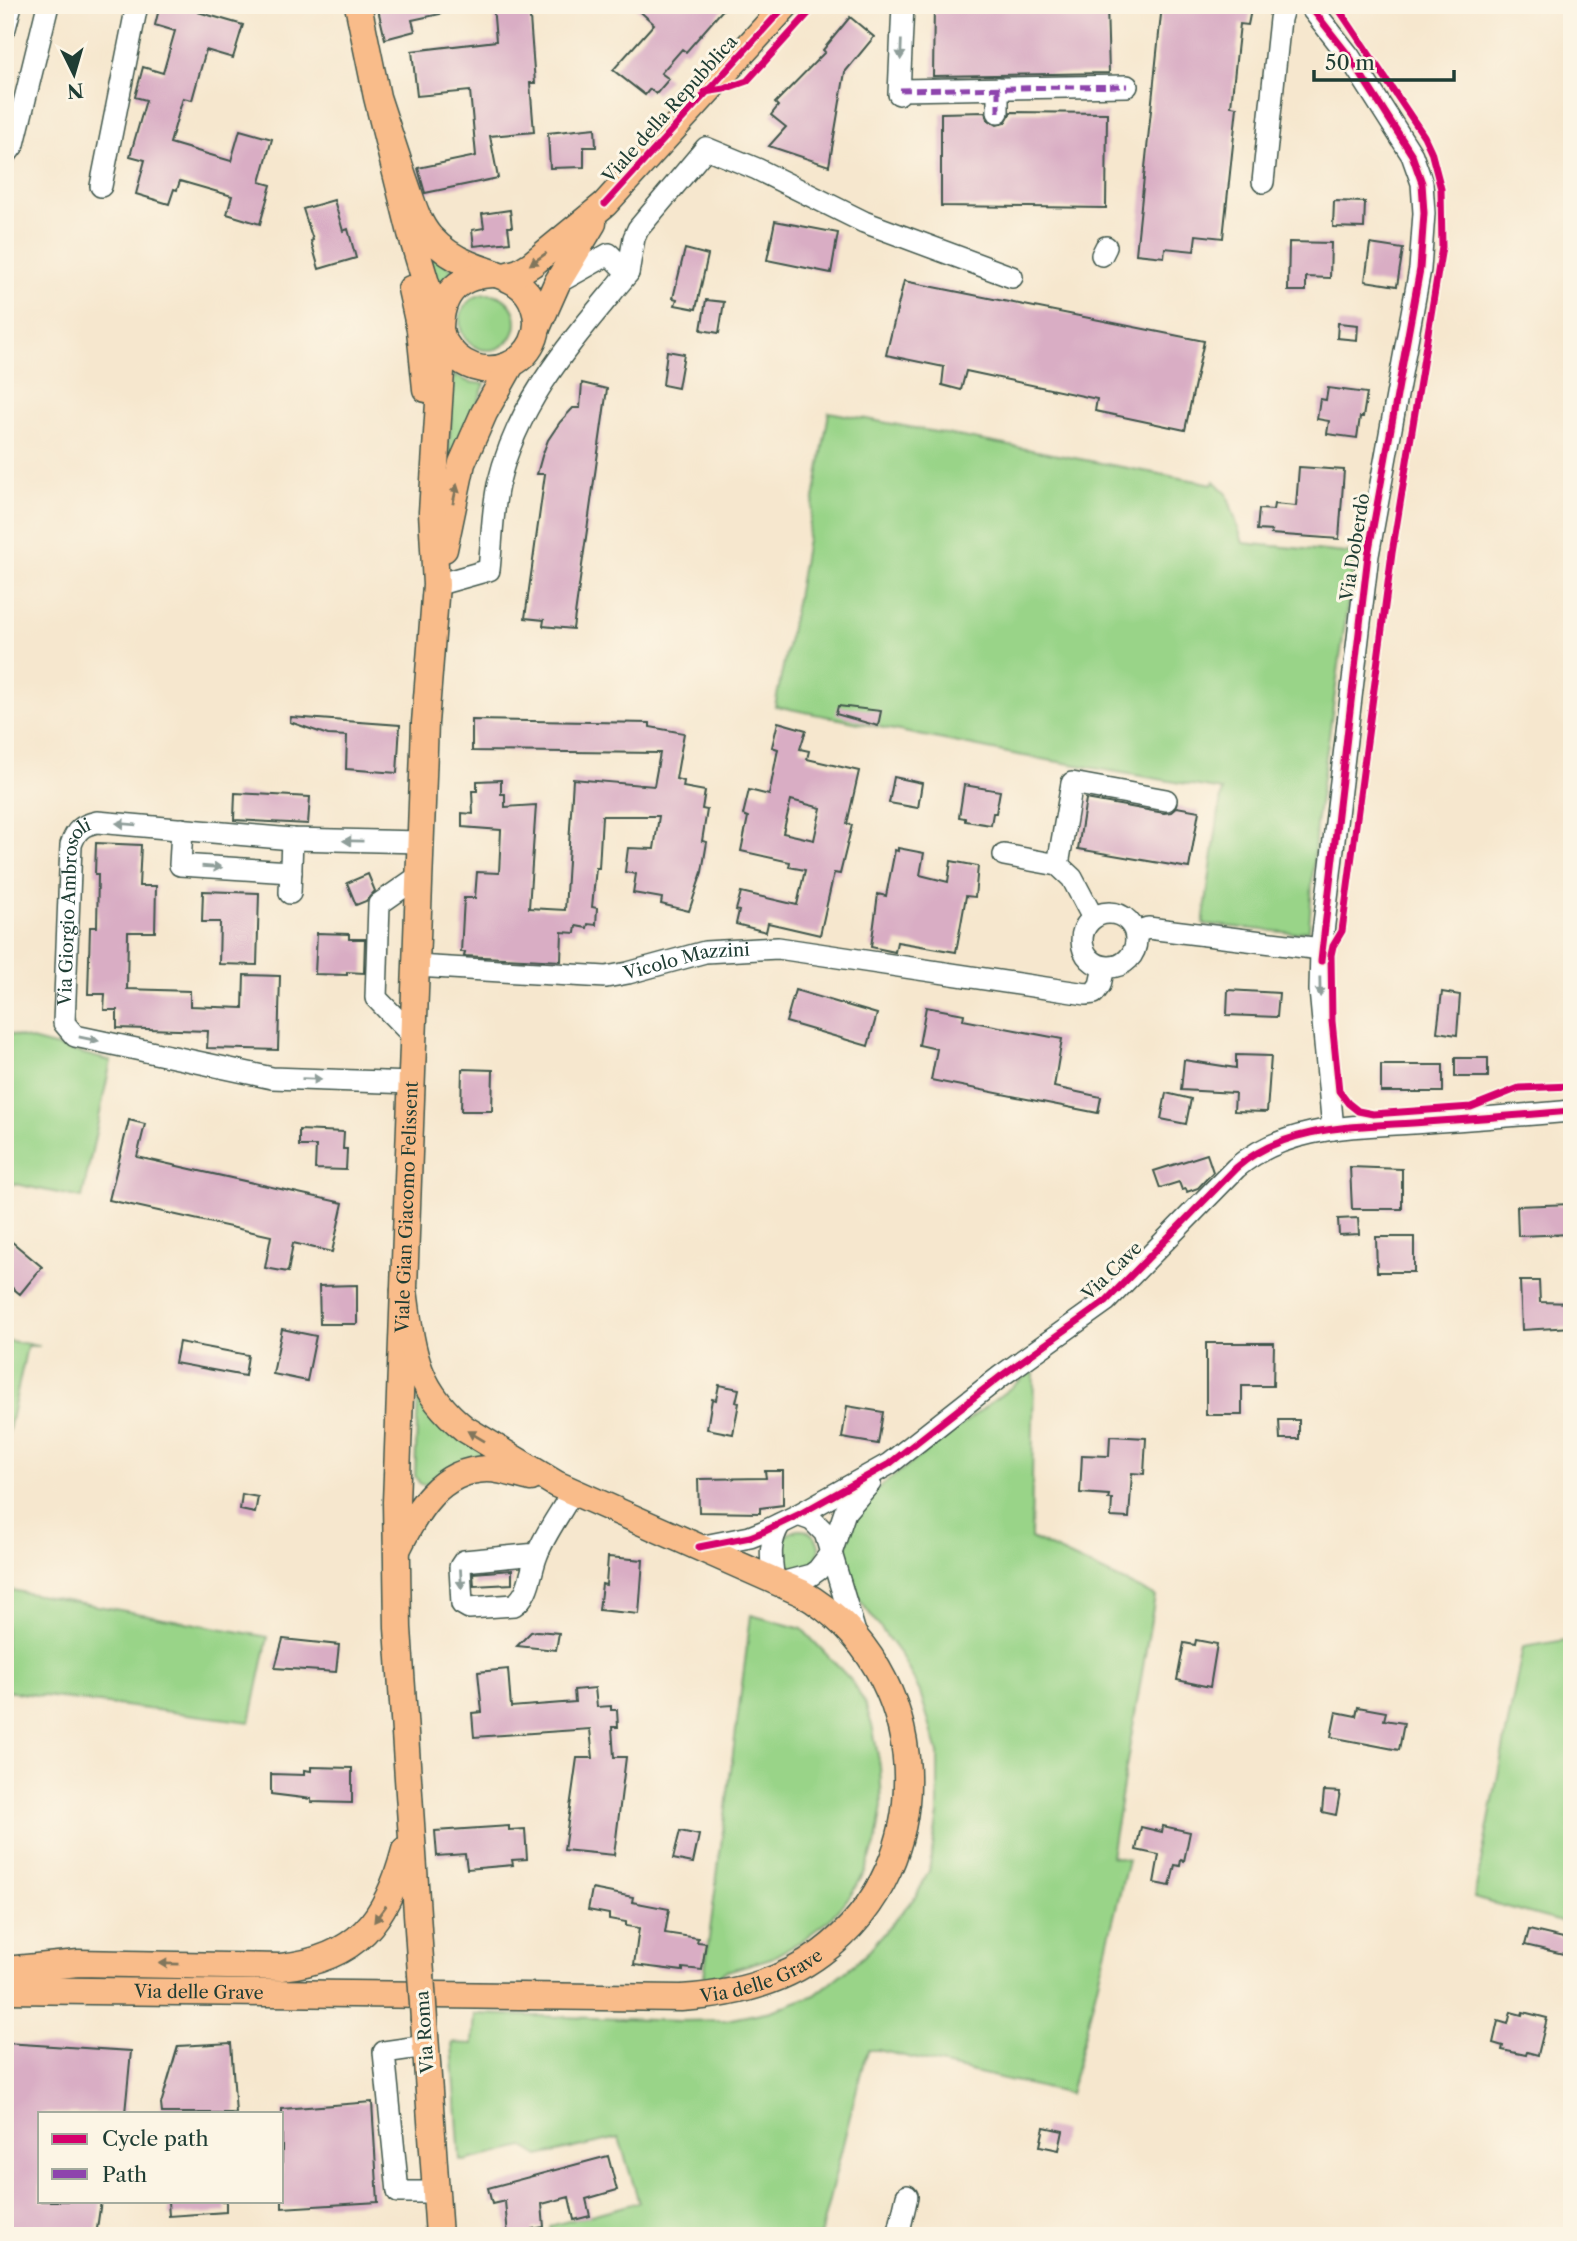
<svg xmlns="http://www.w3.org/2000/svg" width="1577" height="2241" viewBox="0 0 1577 2241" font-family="'Libre Caslon Text',serif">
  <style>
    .green { fill: #99d488; stroke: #5c885e; stroke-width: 2 }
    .building { fill: #d9adc4; fill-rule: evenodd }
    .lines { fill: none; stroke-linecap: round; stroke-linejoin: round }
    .minor-casing { stroke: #3f564b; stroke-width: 24 }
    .major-casing { stroke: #3f564b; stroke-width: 29 }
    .minor { stroke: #fff; stroke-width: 21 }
    .major { stroke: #f9bc8a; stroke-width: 26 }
    .major-bridge-casing { stroke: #3f564b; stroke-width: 29; stroke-linecap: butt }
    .major-bridge { stroke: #f9bc8a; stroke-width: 26 }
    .quiet { stroke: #8e44ad; stroke-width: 5; stroke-dasharray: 10 5; stroke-linecap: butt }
    .cycleway-casing { stroke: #fcf5e5; stroke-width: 11 }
    .cycleway { stroke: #d6006c; stroke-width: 7 }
    .oneway { fill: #8f9e9a }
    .oneway2 { fill: #81765b }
    .labels { text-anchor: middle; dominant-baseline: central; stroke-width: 6; stroke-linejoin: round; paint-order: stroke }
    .street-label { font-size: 18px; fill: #1f3d34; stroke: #fcf5e5 }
  </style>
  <rect width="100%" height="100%" fill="#fcf5e5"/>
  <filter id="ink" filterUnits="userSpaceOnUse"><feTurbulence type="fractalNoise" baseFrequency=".0143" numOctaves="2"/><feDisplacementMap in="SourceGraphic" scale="14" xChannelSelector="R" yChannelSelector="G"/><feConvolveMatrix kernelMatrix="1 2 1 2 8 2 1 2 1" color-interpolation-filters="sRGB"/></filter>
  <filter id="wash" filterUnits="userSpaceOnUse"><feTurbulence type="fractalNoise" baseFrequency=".00686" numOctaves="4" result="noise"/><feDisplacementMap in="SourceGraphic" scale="28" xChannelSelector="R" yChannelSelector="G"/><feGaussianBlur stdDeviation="1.57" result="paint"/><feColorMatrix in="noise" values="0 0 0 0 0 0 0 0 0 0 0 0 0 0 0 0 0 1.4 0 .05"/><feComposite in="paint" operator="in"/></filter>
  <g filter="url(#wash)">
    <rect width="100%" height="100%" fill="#f6e7ce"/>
    <!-- green -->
    <path class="green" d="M425,250L453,270L437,287Z
      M460 322a28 28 0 1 1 56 0a28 28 0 1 1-56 0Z
      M454,375L469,382L485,384L451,464H448Z
      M829,412L1213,484L1214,481L1227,494L1243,543L1355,554L1316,825L1309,930L1293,933L1203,924L1222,790L1018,755L775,706L797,598Z
      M5,1033L111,1061L82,1198L5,1182Z
      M5,1340L40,1346H27L5,1448Z
      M1034,1370L1031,1538L1155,1596L1111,1856L1128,1860L1070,2094L878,2050H869L864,2060L820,2236H551L550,2226L639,2202L619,2138L539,2156L524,2147L464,2161L460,2160L452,2043L473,2044L475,2014L681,2021L726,2020L771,2011L815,1995L864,1956L916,1896L929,1871L938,1815V1753L920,1692L902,1657L859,1599L844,1557L857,1504Z
      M418,1397L486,1456L424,1485L420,1484L415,1476Z
      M781 1549a19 19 0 1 1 38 0a19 19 0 1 1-38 0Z
      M5,1589L268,1637L250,1722L5,1691Z
      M751,1615L802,1629L850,1679L865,1703L873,1729L880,1766L882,1806L876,1842L865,1872L850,1896L829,1920L801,1941L771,1958L724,1972L712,1984H703Z
      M1572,1639V1925L1474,1898L1523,1647Z"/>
    <g id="blocks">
      <!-- building -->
      <path class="building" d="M160,5H200L198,12L243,25L233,58L206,50L192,100L183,98L170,143L231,161L240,130L272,139L260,182L271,185L260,224L227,214L232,196L180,181L177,190L174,189L169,204L136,194L145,160L130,156L146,100L135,97L143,67L163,73L175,31L155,25Z
        M377,5H393L394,10L415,5H438L440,14L412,20L415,31L385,39Z
        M493,5H529L535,83H530L534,132L490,136L498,178L425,193L418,168L476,156L470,91L417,96L412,51L496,41Z
        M633,5H727L686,52L682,49L661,73L669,79L656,94L650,89L645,95L613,70L654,24Z
        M934,5H1107L1109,73L933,76Z
        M1162,5H1252L1248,25L1240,24L1231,106L1237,107L1223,238L1196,235L1194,251L1165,248L1164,257L1136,254Z
        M850,17L874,37L845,72L829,166L769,146L786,127L771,115L778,106L775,103L825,52L823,50Z
        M985,112L987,119L997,125L1005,123L1011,112L1107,113L1106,208L941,206V113Z
        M595,128L596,147H584V167L550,168L548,133Z
        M334,200L343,231L348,229L356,258L319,269L311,241L313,240L303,209Z
        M1334,201L1365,202L1364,228L1333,227Z
        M510,210L512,227H508L510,242L474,246L472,230L484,228L482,214Z
        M775,221L838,233L831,273L767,260Z
        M1289,242L1331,243L1330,278L1306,277V291H1288Z
        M1370,244L1403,249L1397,286L1365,281Z
        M685,249L708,255L696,309L675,305L677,299L673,298Z
        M904,281L1204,341L1185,430L1095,411L1097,399L966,371L961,390L942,385L944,367L886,355Z
        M706,300L724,302L719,333L701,330Z
        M1338,323L1358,325L1357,340L1337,338Z
        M667,351L684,354L678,388L663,385Z
        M582,383L607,389L573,629L543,626L544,620L525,618L545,474H537L542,456L548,440L560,422L573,408H580Z
        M1328,388L1367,393L1363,417H1360L1357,438L1327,434L1329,421L1317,419L1320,399L1326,400Z
        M1299,467L1344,470L1339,539L1271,534L1272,531L1257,530L1259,509L1273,510L1274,504L1296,506Z
        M838,706L881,711L878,726L836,714Z
        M291,717L400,725L397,773L346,769L347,736L328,735L290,722Z
        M472,720L650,723V727L684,733L676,779L684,781L683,787L705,791L702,809L707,810L702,841L707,842L702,872L689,911L661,904L662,898L633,893L636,874L625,872L628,848L654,849L659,816H602L599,868H596L592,907L597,908L596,925L588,924L587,928L576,926L575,933L562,932L561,961L464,956L465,952H461L464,898H475L477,872L499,873L501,830L462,827V813L473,814L472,791H477V781L501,780V794H505V807L536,805L529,908L565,910L573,779L654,786L660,753L472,751Z
        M778,722L806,730L800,749L809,751L807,759L859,771L847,824L852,825L840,874L834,873L820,935L768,923L766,932L736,924L739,911L736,910L741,892L797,905L805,870L789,867L790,862L741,851L748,817L743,815L749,790L769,795L778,749L772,747ZM791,800L821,808L814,840L783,833Z
        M894,777L922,783L918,808L889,803Z
        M964,785L1000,791L996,813H993L991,825L965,821V818L959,817Z
        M235,793L310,797L308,824L234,820Z
        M1086,799L1164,813L1171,812L1177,807L1199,811L1189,868L1078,849Z
        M96,843L141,845L139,886H156L155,932H128L127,989L190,991V1006L243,1008L244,975L280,976L278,1050L207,1048L208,1031L117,1028V1010H104L105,994H88L90,927H97L98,874H95Z
        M898,848L924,853L920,875L948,882L951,861L978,866L975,897L966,896L956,952L897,942L895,952L871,947L878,894L886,896L895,850L898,851Z
        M368,874L375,891L366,901L356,905L347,883Z
        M203,891L259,893L257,965L219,964L220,922H202Z
        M317,933L349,934V939H365L364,973L347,972V975L315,974Z
        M795,990L877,1014L868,1046L786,1022Z
        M1228,990L1279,993L1277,1017L1227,1015Z
        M1442,992L1460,995L1457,1035L1437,1032Z
        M926,1007L964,1014L963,1020L1062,1039L1054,1087L1101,1097L1098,1113L931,1080L937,1049L919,1045Z
        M1236,1055L1271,1056L1267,1112L1234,1111L1235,1093L1181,1090L1184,1060L1236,1068Z
        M1455,1058H1488V1077H1455Z
        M1381,1065H1443V1092H1381Z
        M462,1069L493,1070L492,1111H461Z
        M1166,1093L1191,1099L1186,1124L1161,1119Z
        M129,1120L145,1124L137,1157L343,1203L332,1252L293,1243L288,1272L265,1268L271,1236L109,1200Z
        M299,1130L344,1132L343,1149H347L346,1170L315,1169L316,1146H299Z
        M1207,1154L1213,1172L1198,1188L1187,1192L1186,1189L1182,1190L1179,1182L1160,1188L1154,1171Z
        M1350,1167L1402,1169V1209H1352Z
        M1572,1204V1234L1518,1236L1517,1206Z
        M1358,1218L1359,1234L1339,1235L1338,1219Z
        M5,1236L42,1267L20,1294L5,1282Z
        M1376,1237H1414V1272H1377Z
        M1520,1281H1539L1540,1302L1572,1303V1327L1522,1330Z
        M357,1285V1324H320L319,1286Z
        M282,1329L316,1336L307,1381L273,1374Z
        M179,1342L248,1355L245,1376L175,1363Z
        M1206,1343H1274L1273,1386H1242V1415H1206Z
        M719,1385L739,1389L736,1402L739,1403L733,1434L707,1429L712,1399L716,1400Z
        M847,1406L883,1412L878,1444L842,1438Z
        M1279,1420H1299V1439H1280Z
        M1110,1436L1146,1438L1144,1474L1132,1473L1129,1518L1111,1517L1112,1499H1108L1109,1495L1080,1493L1082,1455L1109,1456Z
        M765,1471H783V1505L760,1508V1513L699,1512L698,1479L766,1478Z
        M242,1494L258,1497L255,1513L240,1510Z
        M608,1557L643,1560L639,1614L599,1610L602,1584L606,1585Z
        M512,1570V1584L474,1586L473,1573Z
        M537,1631L559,1633L556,1650L517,1646L531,1632Z
        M283,1639L339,1645L336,1672L275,1668Z
        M1196,1640L1217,1644L1210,1687L1177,1680L1184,1643L1195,1645Z
        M508,1669L511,1707L575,1702L574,1690L595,1688L597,1707L611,1706V1710H617L618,1727H612L614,1757H626L614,1855L564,1850L577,1758H593L590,1729L474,1737L472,1713L482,1712L478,1672Z
        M1358,1707L1386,1712L1384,1720L1404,1723L1399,1750L1331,1737L1336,1712L1356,1716Z
        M311,1767L352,1768V1803L311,1802V1799L271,1794V1774L304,1775V1770L311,1771Z
        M1324,1791L1340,1792L1336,1815L1322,1812Z
        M509,1826V1830L525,1829L527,1859L512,1860L513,1865L467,1869L465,1854L437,1856L435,1831Z
        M1163,1826L1190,1832L1184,1861L1181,1860L1180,1866L1175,1865L1170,1886L1154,1883L1159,1855L1136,1850L1141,1827L1162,1832Z
        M680,1831L699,1835L693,1863L673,1859Z
        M592,1889L633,1897L632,1902L669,1909L665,1933L698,1938L697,1942L706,1943L702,1970L683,1968V1971L634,1965L639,1928L626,1926V1922L609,1919V1914L588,1910Z
        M1529,1930L1572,1940V1956L1525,1945Z
        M1511,2012L1522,2015L1523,2012L1547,2018L1538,2055L1527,2052L1526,2055L1502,2050L1503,2046L1493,2043L1498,2021L1508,2024Z
        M5,2043L131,2051L125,2113H40V2201H101L96,2236H5Z
        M231,2043L236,2113H162L161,2104L178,2046Z
        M372,2102L378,2202L282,2208V2109Z
        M1044,2127L1063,2131L1059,2150L1040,2146Z
        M608,2156L617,2190L586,2199L590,2216L574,2220L569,2197L542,2204L544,2227L532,2229L533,2236H508L505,2201L492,2204L488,2188Z
        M168,2201H226V2212L169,2216Z"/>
    </g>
  </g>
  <g filter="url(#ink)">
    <use href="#blocks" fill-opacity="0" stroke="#3f564b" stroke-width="2"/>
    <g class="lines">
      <defs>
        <g id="minor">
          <path d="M1309,5L1349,56L1412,155L1422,183L1424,213L1420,269L1368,555L1321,949L1320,990L1333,1129"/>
          <path d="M5,28L11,5"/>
          <path d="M998,88V112"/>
          <path d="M900,90L1127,86"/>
          <path d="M899,94L903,5"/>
          <path d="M5,156L14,144L48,5"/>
          <path d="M1263,182L1280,19L1284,5"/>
          <path d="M101,186L137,5"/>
          <path d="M1102,255L1106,247"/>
          <path d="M628,273L634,238L638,229L706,148L757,169L864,222L1012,277"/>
          <path d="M436,585L489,570C492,542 492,512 498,485C518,399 574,339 628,273L609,254L557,283"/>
          <path d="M182,829L180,865L291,872"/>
          <path d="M1004,855L1058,865L1072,878L1093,918"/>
          <path d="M1058,865L1072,783L1166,800"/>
          <path d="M290,893L292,839"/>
          <circle cx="1109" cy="940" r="27"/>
          <path d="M1136,932L1148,928L1321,949"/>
          <path id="s1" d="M416,966L606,977L628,973L705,952L778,948L1086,994L1094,993L1100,985L1104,967"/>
          <path d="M414,1037L376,998L379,904L419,876"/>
          <path id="s2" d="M412,1083L272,1078L75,1036L64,1023L71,845C76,830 82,825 97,822L292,839L421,842"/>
          <path d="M798,1515L812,1520L825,1533L856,1636"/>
          <path d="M699,1547L750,1537L765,1531L798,1515L889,1464L1001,1376L1106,1301L1236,1168C1288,1123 1362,1127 1426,1122C1475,1119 1523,1115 1572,1111"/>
          <path d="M537,1554L464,1561L460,1567L462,1604L469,1608L514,1605C530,1595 530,1572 537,1555C545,1533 561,1513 572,1492"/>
          <path d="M774,1581C771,1559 768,1543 780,1524"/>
          <path d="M781,1583L811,1575L818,1570L831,1553L845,1512L870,1483"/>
          <path d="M426,2046L384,2052L398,2192H436"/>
          <path d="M898,2236L907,2196"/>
        </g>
        <g id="major">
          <path d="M358,5L377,97L411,233L443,340C476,398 553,361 534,306C524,276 493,275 469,264C454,258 441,249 430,237C416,221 411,198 404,179C395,152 386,124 377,97"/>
          <path d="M504,276L519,272L532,264L605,204L786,5"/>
          <path d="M411,289L420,330L426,389"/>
          <path d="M440,328C441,292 459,275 495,274"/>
          <path d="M537,328L557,283L593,223"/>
          <path d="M444,549L462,463L484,413L511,365"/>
          <path d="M398,1548C416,1511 439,1470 487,1469C502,1469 517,1475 531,1478"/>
          <path d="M5,1970L79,1963L281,1967C357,1959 387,1920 405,1850"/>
          <path id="s3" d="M421,1974L398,1628L396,1502L425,723L436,585L432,512L443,340"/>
          <path id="s4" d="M5,1990L681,1998C731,1995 780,1984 821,1953C944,1863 933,1669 802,1593L556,1484L465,1429C414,1389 412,1349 404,1290"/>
          <path d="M424,2020L439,2236"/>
        </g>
      </defs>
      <!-- minor casing -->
      <use href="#minor" class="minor-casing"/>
      <!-- major casing -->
      <use href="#major" class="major-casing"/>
      <!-- minor -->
      <use href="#minor" class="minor"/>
      <!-- major -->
      <use href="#major" class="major"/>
      <defs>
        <path id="major-bridge" d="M421,1974L424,2020"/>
      </defs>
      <!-- major-bridge casing -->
      <use href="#major-bridge" class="major-bridge-casing"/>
      <!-- major-bridge -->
      <use href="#major-bridge" class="major-bridge"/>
      <!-- quiet -->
      <path class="quiet" d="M998,88V112
        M900,90L1127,86"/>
      <defs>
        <path id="cycleway" d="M1309,5L1349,56L1412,155L1422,183L1424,213L1420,269L1368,555L1321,961
          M1336,5L1424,136L1431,151L1441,189L1442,247L1392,553L1342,931L1333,946L1331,955L1332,1021L1339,1091L1348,1103L1358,1111L1373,1114L1471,1107L1519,1088L1572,1086
          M705,92L724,89L747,81L816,5
          M605,204L786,5
          M699,1547L750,1537L765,1531L798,1515L889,1464L1001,1376L1106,1301L1236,1168C1288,1123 1362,1127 1426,1122C1475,1119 1523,1115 1572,1111"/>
      </defs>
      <!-- cycleway casing -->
      <use href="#cycleway" class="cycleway-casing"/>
      <!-- cycleway -->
      <use href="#cycleway" class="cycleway"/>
    </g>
    <!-- one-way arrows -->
    <defs><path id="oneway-solid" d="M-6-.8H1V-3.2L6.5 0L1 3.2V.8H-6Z" transform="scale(1.75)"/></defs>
    <g class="oneway">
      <use href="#oneway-solid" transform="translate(901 50) rotate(92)"/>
      <use href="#oneway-solid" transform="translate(126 824) rotate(-175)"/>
      <use href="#oneway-solid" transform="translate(353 841) rotate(-179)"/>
      <use href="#oneway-solid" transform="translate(212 867) rotate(4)"/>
      <use href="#oneway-solid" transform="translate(1320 987) rotate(89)"/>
      <use href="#oneway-solid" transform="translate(89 1039) rotate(12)"/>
      <use href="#oneway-solid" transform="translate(312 1079) rotate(2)"/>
      <use href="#oneway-solid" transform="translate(461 1579) rotate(87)"/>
    </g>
    <g class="oneway2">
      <use href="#oneway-solid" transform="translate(538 259) rotate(145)"/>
      <use href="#oneway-solid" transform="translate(455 494) rotate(-78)"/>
      <use href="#oneway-solid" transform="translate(476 1436) rotate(-149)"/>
      <use href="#oneway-solid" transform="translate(380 1914) rotate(126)"/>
      <use href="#oneway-solid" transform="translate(169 1964) rotate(-179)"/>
    </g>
  </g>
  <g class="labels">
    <!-- street labels -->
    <g class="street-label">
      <text transform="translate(670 109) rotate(-48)">Viale della Repubblica</text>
      <text transform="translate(1355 547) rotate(-81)">Via Doberdò</text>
      <text stroke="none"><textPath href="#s2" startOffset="471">Via Giorgio Ambrosoli</textPath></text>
      <text stroke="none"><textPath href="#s1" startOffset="273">Vicolo Mazzini</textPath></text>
      <text stroke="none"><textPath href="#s3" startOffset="768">Viale Gian Giacomo Felissent</textPath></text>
      <text transform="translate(1112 1271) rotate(-44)">Via Cave</text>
      <text stroke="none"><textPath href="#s4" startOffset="760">Via delle Grave</textPath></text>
      <text stroke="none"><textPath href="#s4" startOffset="194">Via delle Grave</textPath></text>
      <text transform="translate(425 2032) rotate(-94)">Via Roma</text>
    </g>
  </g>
  <!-- margin -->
  <rect width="1577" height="2241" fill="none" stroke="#fcf5e5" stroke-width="28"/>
  <!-- legend -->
  <rect x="38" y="2112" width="245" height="91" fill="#fcf5e5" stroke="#a4ab9e" stroke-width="2"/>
  <rect x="52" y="2134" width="35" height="10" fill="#d6006c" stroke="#a4ab9e" stroke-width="2"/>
  <text x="102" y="2146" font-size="21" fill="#1f3d34">Cycle path</text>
  <rect x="52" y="2169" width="35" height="10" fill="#8e44ad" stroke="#a4ab9e" stroke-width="2"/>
  <text x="102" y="2182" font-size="21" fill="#1f3d34">Path</text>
  <!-- north arrow -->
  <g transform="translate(74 74) rotate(175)" stroke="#fcf5e5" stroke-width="5" paint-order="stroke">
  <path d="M0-5L12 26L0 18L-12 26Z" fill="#1f3d34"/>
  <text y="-10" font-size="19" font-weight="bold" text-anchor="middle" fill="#1f3d34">N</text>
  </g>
  <!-- scale -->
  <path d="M1314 70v10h140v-10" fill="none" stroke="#1f3d34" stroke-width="3.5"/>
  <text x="1325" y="70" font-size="21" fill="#1f3d34" stroke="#fcf5e5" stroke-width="5" paint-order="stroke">50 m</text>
</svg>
